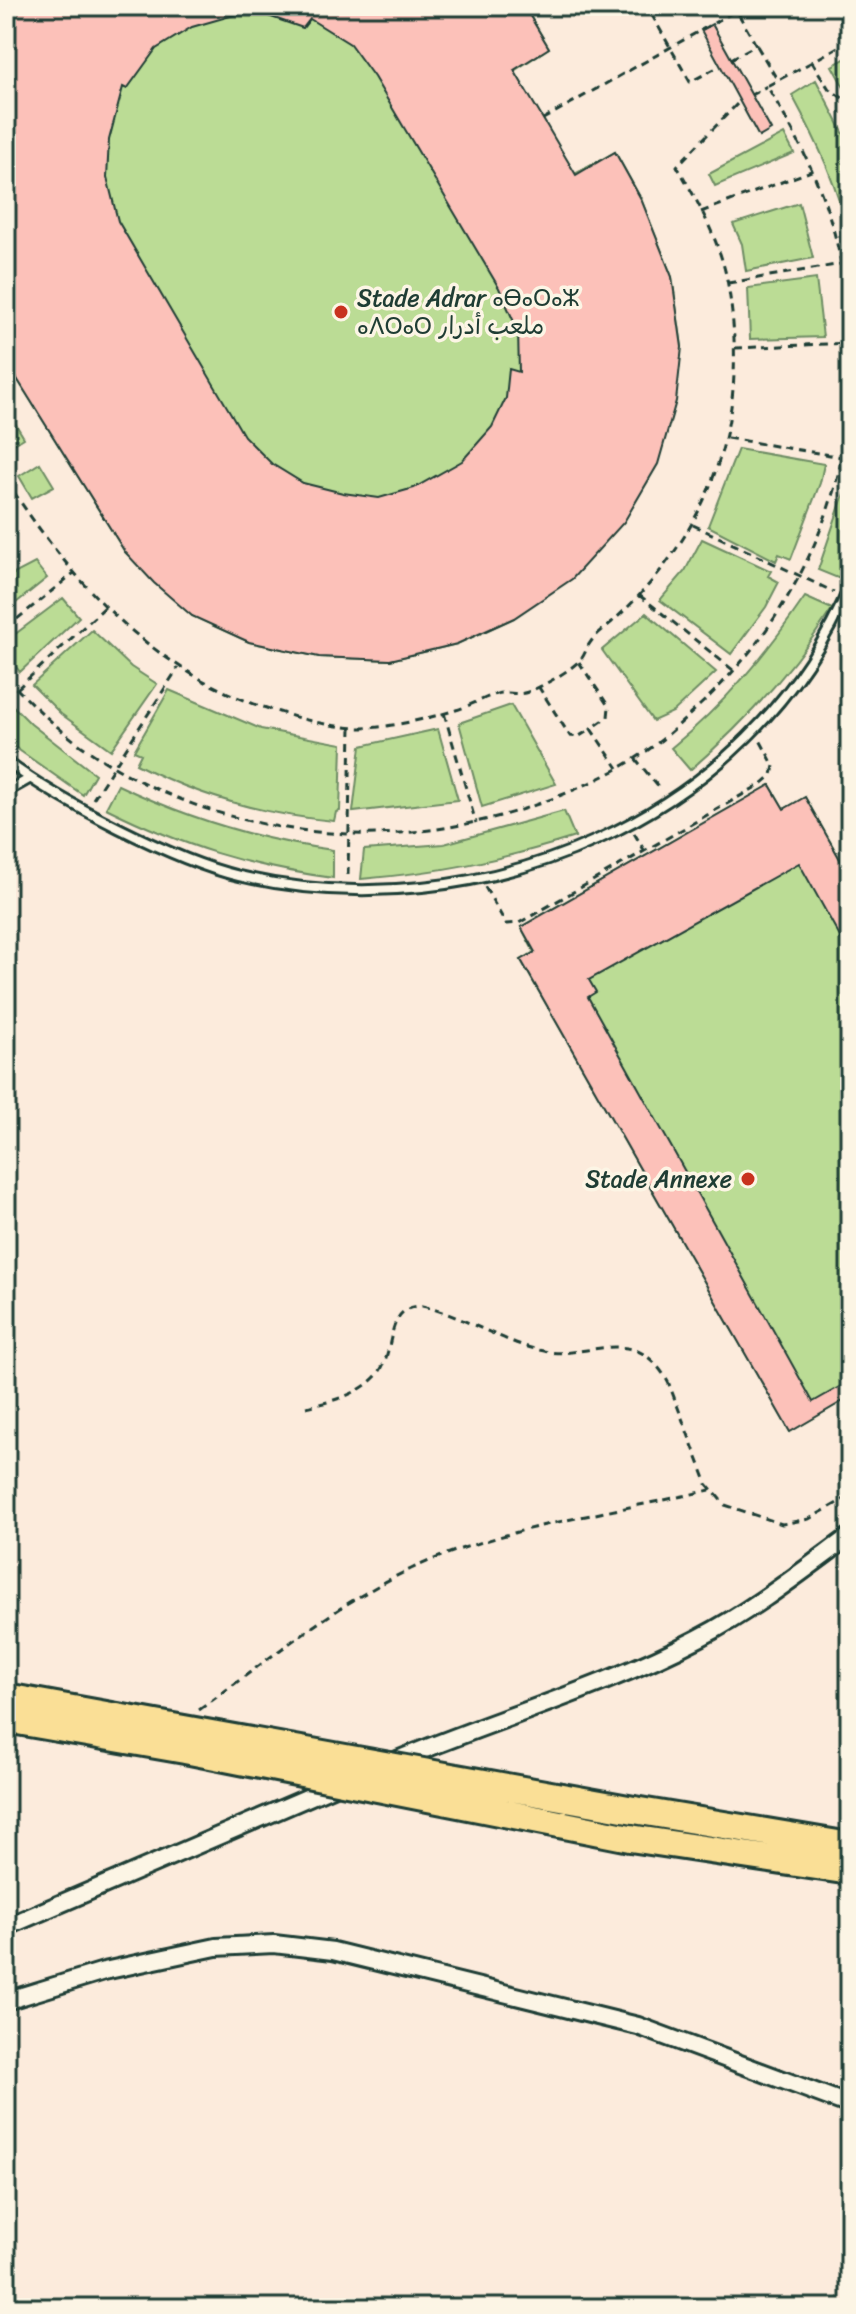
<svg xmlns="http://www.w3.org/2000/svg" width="856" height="2314" viewBox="0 0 856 2314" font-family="Sriracha,'Playpen Sans Arabic','Noto Sans Tifinagh',sans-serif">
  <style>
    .garden { fill: #bbdc95; stroke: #6d8c64; stroke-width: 2 }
    .building { fill: #fcc1b9; stroke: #1f3d34; stroke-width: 2; fill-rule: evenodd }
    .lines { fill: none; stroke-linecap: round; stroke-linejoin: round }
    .service-casing { stroke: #1f3d34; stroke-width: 14 }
    .minor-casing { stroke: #1f3d34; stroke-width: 22 }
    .trunk-casing { stroke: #1f3d34; stroke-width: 32 }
    .path { stroke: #1f3d34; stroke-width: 3; stroke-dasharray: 8 6; stroke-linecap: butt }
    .service { stroke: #fcf5e5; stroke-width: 8 }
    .minor { stroke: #fcf5e5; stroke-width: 16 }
    .trunk { stroke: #fadf96; stroke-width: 26 }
    .trunk-bridge-casing { stroke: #1f3d34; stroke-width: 32; stroke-linecap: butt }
    .trunk-bridge { stroke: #fadf96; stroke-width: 26 }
    .poi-dot { fill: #c8321e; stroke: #fcf5e5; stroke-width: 3 }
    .labels { text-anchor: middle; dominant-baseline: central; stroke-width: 7; stroke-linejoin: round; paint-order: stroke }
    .poi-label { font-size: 24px; fill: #1f3d34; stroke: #fcf5e5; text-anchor: start }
  </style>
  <rect width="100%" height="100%" fill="#fcebdc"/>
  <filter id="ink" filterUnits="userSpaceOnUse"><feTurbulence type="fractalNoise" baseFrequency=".0125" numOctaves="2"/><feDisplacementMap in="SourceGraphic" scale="16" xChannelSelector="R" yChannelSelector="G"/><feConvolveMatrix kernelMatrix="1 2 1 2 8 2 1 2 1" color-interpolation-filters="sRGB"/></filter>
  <g filter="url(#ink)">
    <!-- garden -->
    <path class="garden" d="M6,6H524L549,48L514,71L575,174L615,152L641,199L672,277L682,347L514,618L457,644L390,660L319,657L249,642L192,616L125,552L6,361Z
      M850,56V88L846,91L832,66Z
      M816,80L850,146V241C839,188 818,143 792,95Z
      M784,134L794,153L715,186L709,174Z
      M799,203L813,258L746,271L742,244L733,224Z
      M816,279L823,337L750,339L748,288Z
      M12,418L24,438L6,449V422Z
      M738,449L824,464L820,483L791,559L779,554L776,561L708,526Z
      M40,463L54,486L32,498L19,476Z
      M850,476V566L845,581L818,570Z
      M702,539L771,571L768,576L779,582L766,607L731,654L660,600L685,571Z
      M35,563L47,578L6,611V578Z
      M805,597L832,609C792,671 746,722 690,770L671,748C725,704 766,654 805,597Z
      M63,598L79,617L20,672L6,655V641Z
      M646,613L716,672L673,712L653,721L602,650Z
      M92,630L131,667L157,684L111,750L61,714L32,685Z
      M169,690L261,729L342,744L340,811L336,812L334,821C264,815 198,796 136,764L141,754L134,751Z
      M6,699L31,724L95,774L83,795L6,741Z
      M511,705L556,784L482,807L459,723Z
      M438,729L458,800L353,812L361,746Z
      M118,785C187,818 257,840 333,850V878C246,866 185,847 106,808Z
      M770,785L784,809L805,797L850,877V1397L790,1432L521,960L534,952L521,927Z
      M564,811L575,837C498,861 442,872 361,879L364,850L444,844Z"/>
    <!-- building -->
    <path class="building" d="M6,6H524L549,48L514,70L576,175L615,152L641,199L672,277L682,347L676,401L658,464L624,522L572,579L514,618L457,644L390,660L319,657L249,642L192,616L154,583L125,552L6,361ZM251,10L303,28L310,19L350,44L374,77L499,288L518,331L519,372L509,369L506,398L492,427L462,461L414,488L379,498L343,493L303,483L272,464L244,436L118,221L107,177L109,140L123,87L127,89L156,49L192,27Z
      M712,24L771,130L759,137L701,30Z
      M770,785L784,809L805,797L850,877V955L799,863L589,980L596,992L588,997L813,1402L850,1381V1397L790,1432L521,960L535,952L521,927Z"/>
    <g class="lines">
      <defs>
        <path id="service" d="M6,761C59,801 175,861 239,876C479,932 753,819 850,585
          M6,792L29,779"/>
        <path id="minor" d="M388,1764C491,1720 600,1690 699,1638C753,1610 801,1572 850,1536
          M6,1927L344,1782
          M6,2001L104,1971L216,1947L274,1944L333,1951L638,2026L850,2105"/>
        <path id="trunk" d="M634,1810L850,1846
          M630,1838L850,1871"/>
      </defs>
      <!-- service casing -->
      <use href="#service" class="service-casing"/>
      <!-- minor casing -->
      <use href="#minor" class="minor-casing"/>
      <!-- trunk casing -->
      <use href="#trunk" class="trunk-casing"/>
      <!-- path -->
      <path class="path" d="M657,6L649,10L690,82L720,66
        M850,40L812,62L829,89L850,103
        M757,46L778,81
        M731,59L756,45L734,6
        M812,62L767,86C819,173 843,232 850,334
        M751,95L767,86
        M543,119L744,6
        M701,212L814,170
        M728,283L842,264
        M735,348L850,343
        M727,438L842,457
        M6,480C73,584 156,676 279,712C304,720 332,727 359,728C390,728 426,719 456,710C470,706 483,698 497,694C507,691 518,696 528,692C543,686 570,671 581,659C585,655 586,648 590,643C595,635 605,628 612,622C712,532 751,417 728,285C721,243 698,202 677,166L740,101
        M693,525L834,592
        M639,595L733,670
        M6,628L74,573
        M579,662L609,707L608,717L591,729L618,768
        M6,678C33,705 60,732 92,753C230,845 407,858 559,796C594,782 630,765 660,741C674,730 687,717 700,705C785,627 840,519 850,404
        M538,686L570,736L578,737L591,729
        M17,689L105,607
        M444,713L476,823
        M635,758L660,789
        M93,799L178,668
        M634,833L647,855
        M348,875L351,727
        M485,887L506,924L519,923L763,783L772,775L774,766L760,740
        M306,1407C330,1402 358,1395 375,1377C398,1354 382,1306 422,1306C465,1316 505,1345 549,1352C577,1356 608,1341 635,1350C650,1355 662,1370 669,1384L707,1484L725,1505L782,1524L809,1519L850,1496
        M199,1710C267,1661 335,1604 411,1569C504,1526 611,1513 710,1490"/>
      <!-- service -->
      <use href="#service" class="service"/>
      <!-- minor -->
      <use href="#minor" class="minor"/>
      <!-- trunk -->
      <use href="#trunk" class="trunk"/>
      <defs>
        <path id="trunk-bridge" d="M6,1697L634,1810
          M6,1719L185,1750L630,1838"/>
      </defs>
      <!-- trunk-bridge casing -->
      <use href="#trunk-bridge" class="trunk-bridge-casing"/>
      <!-- trunk-bridge -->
      <use href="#trunk-bridge" class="trunk-bridge"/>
    </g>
  </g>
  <!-- markers -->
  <g class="poi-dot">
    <circle cx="341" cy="312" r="8"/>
    <circle cx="748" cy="1179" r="8"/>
  </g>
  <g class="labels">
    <!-- poi labels -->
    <g class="poi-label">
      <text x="357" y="298">Stade Adrar ⴰⴱⴰⵔⴰⵣ<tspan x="357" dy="28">ⴰⴷⵔⴰⵔ ملعب أدرار</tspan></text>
      <text x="732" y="1179" text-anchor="end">Stade Annexe</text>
    </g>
  </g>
  <!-- margin -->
  <rect width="856" height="2314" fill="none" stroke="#fcf5e5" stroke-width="32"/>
  <rect x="16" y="16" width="824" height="2282" fill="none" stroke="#1f3d34" stroke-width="3" filter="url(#ink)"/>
</svg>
